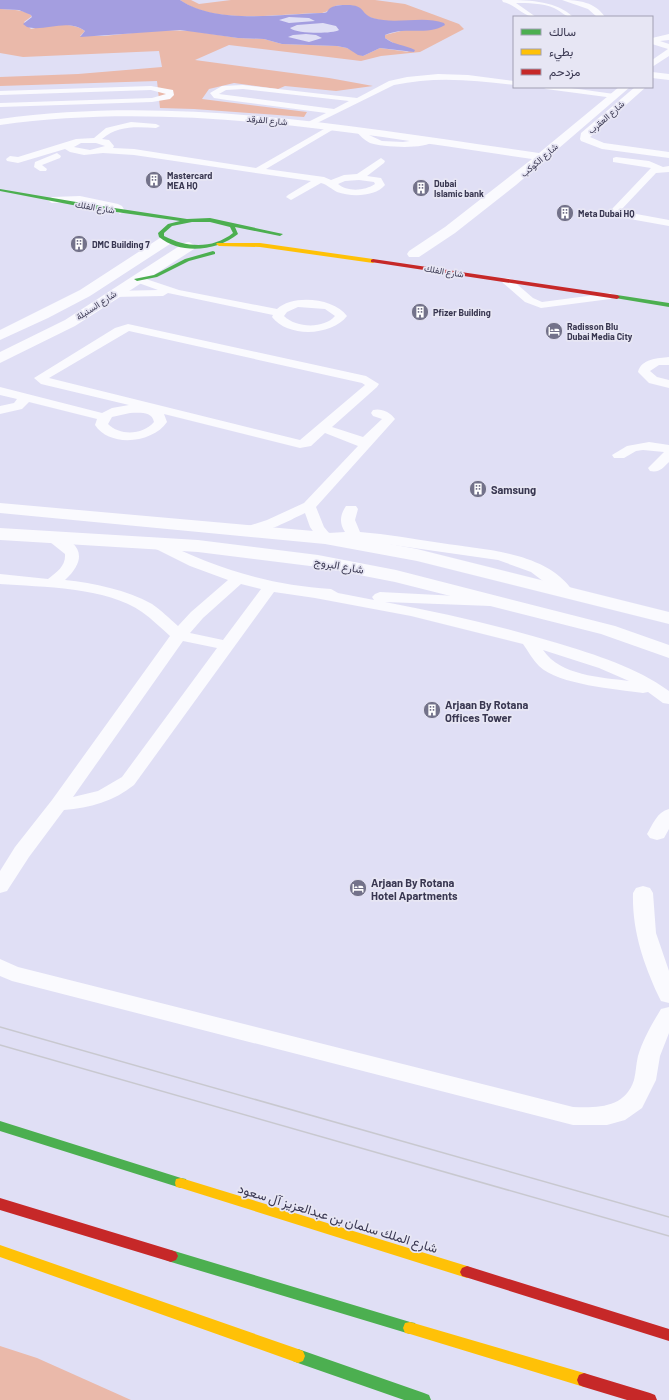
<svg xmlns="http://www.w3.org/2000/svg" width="669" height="1400" viewBox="0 0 669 1400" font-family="Barlow,Vazirmatn,sans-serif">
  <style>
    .green { fill: #eab9aa }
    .water { fill: #a49ee0; fill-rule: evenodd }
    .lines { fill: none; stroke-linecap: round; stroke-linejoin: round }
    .lane { fill: #fafafe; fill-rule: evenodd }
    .street { fill: #fafafe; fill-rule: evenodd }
    .fast { fill: #4caf50; fill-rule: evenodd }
    .slow { fill: #ffc107; fill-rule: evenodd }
    .jam { fill: #c62828; fill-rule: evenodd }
    .tram { stroke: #c8c8cf; stroke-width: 1.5 }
    .labels { text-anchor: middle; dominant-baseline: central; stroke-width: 3.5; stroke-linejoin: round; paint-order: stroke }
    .far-street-label { font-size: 9px; fill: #393751; stroke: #e7e6f4 }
    .far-poi-label { font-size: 9px; font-weight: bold; fill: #393751; stroke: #e7e6f4; text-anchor: start }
    .poi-label { font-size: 11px; font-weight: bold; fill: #393751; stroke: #e7e6f4; text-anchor: start }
    .street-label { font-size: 11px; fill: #393751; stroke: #e7e6f4 }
    .near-street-label { font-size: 13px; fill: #393751; stroke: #e7e6f4 }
  </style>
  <rect width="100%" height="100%" fill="#e0dff5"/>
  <!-- green -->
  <path class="green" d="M180,0H191L199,4L231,0H375L405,4L459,24L464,29L420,52L381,56L361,61L229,45L195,60L329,78L373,86L336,91L285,86L278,89L234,83L209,89L202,99L307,112L304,117L194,109L160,108L157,81L0,86V77L78,74L162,67L159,51L23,57L0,53V9C10,10 25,9 32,16L24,22L31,29C46,25 72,21 85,31L80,36H104L161,30L192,31L238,38L264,39L282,44L337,46L347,48L363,56L380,48L409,52L385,38V35L405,30L428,21C410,21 390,24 372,18C362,15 352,5 341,5C332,5 330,12 322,13C281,13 215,26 180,0Z
    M0,1346L37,1358L131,1400H0Z"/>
  <!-- water -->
  <path class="water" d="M0,0H180C217,25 279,14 322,13C327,13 327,12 329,9C333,5 342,5 347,5C366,5 360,14 373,18C396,25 423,15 444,23L445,25C428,36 404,26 385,35V38C394,45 405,45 415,50L414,52L380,48L363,56L358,55L347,48L337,46L282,44L264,39L238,38L180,30L80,37L85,31C68,18 44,32 27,27L23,24L32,17L31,15L19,10L0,9ZM289,17L309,18L315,21L289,23L279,20ZM323,23L336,26L339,30C332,34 297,34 290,28L297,25ZM306,34L316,35L322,38L309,42L288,37L293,35Z"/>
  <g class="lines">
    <!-- lane -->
    <path class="lane" d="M502,0C526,0 556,0 573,17C565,17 562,12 554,8C542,3 528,3 516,3L536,17C523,17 515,4 503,2Z
      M438,74L468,75L514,81V85C474,80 435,76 394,85L311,126H308V122L326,113L227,100L214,98L210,93L222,86L243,85L357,98L389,81L407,77ZM243,89L349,101L334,109L219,94L226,90Z
      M151,86L173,90L174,95L170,99L152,102L0,107V103L152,98L166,94L151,90L0,95V91Z
      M542,87H564L614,94L618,96L614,98L546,89Z
      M131,122L156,124L160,126L156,128C137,127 118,125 102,139L109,140L114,146L113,148L134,149L256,168L331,125L335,127L334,129L266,169L324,177L331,180L344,175L357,174L381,158L385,161L384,163L367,176L381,178L385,185C375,197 351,197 337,192C331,189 328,185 321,183L291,200L286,197L288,195L311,181L134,155L103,153L84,155L70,152L65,149L18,163L7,161L6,159L10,156L18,157L76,139L94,138L106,128ZM81,143H96L105,146L90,150L74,147ZM359,180L374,182L375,184C365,191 347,192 338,184L345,181Z
      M360,128L369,135L382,141L403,142L430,138L434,141C425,150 382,147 370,143C364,140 360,136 356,131Z
      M57,153L61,156L60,158L42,165L47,169L46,171H40L34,167L35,162Z
      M616,157L649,161L663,167L669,166V172L656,173L620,211L669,220V226L613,216L610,211L612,209L651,168L613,162V158Z
      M80,196L118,204L122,206L125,211L120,214L112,208L80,202L52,203L47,200L52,197Z
      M137,276L179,290L277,309C293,294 334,298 347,316C332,336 288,338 272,317L273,315L168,293L163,296L113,297L108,294L113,291L158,290L133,281L132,279L133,277ZM298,307L325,309L335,316C324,329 296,328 284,316L287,312Z
      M507,278L511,279L533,298L542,302L610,293L615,296L610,299L541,308L525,302L503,283L502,281L503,279Z
      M128,324L366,376L379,384L377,387L332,427L363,437L382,419L373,416L371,413L373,410C381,408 390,412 395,419L316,507L324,527L329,533L345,532C339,523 340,515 346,506H356L358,509L355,520L360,532C387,534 414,539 441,543C484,550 545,551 573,591L570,594H560L531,572L498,560L372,542L320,541L310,527L305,513C290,520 260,537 245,533L243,530L245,527L267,520L304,503L358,446L325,433L311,446L300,448L164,414L167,422C153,443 110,448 95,425L97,419L29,402L22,409L0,414V406L14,403L17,399L0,395V387L102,413L112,408L129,405L41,384L34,378L115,328ZM129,331L362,383L365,385L300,440L49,378ZM130,413C139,413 152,411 154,422C143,435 120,436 108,424L112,417Z
      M669,357V365H659L650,371L657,377L669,380V388L649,383L638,372C641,359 658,358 669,357Z
      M649,442L669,445V462C663,468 659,473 650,471L648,468L664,452L643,450L636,451L624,458H614L612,455L627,446Z
      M52,534C82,541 88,559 65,580C94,583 127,590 152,604C161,610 170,619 178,626L191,612L228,580L190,566L148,545L146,542L148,539H158C213,568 269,585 331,589L338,593L374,600L372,597L375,594L380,592L496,598L499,601L496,604L491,606L385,602C443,613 501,626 557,643C596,655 636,667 669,691V704L663,703L648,692L643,693C616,689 559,685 539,666C533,660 528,651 523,644L411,616L315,598L274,592L134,785C114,801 90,808 64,810L29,857L7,891L0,893V871L15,847L52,800L170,636C161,628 152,619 142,612C107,587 42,587 0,584V574L48,579C57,572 66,566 65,554L45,538L47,535ZM241,584L261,589L223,640L190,633L203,618ZM183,641L217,648L122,777L98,791L73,797ZM543,650L599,668L629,681C600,677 561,676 543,650Z
      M669,809V829L664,838L657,840L650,838L647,834C653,824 657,812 669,809Z
      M643,886L650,888L653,893L656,933L669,971V1003L661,1001L658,995C643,962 632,930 633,893L636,888Z
      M0,959L18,967L573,1107C598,1108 625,1108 634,1080C636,1072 636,1064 638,1056C643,1039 652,1024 661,1009L669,1007V1033L660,1056L656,1080L642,1108L625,1120L607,1125H573L12,981L0,976Z"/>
    <!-- street -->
    <path class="street" d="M562,0C579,0 595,2 605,17H597L588,9Z
      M669,34V40L660,41L669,44V56L652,67V60L668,49L652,44V38Z
      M652,72L669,74V80L652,78Z
      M619,87H630L516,185L455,233L419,257H409L407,254L409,251L445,227L532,159C358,134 176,100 0,125V119C178,94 364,128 539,153Z
      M635,87H646L590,137L604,143L669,152V158L602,149L581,141L580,139L581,133Z
      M165,237L171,241L170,244L90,296L48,318L0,340V330L80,290L160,238Z
      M189,242L196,246L194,249L75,326L0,363V352L65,320L184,243Z
      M0,503L325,532L417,549L669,612V624L417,561L325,544L0,513Z
      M0,528L198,540L318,555L396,570L615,626L669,645V658L601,634L395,582L318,567L198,552L0,540Z"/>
    <!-- fast -->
    <path class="fast" d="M0,189L88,204L187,219L210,218L283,234L280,236L235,227L238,234C217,251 181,255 159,237L158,233L168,224L180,221L88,208L0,191ZM192,222H210L230,227L233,233C213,249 187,248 164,236V233L172,226Z
      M213,251L215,252V254L189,261L157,277L137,281L134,279L154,275L185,259Z
      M617,295L669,303V307L615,298L614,297Z
      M0,1121L181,1178L186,1179L187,1183L186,1187L181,1188L0,1131Z
      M171,1250L410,1322L415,1323L417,1328L415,1333L410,1334L171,1262L166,1260L164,1256L166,1252Z
      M298,1349L424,1393L429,1395L431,1400H404L298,1363L293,1361L291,1356L293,1351Z"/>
    <!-- slow -->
    <path class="slow" d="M217,243H260L373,259L376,261L373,263L260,247L219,246L216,244Z
      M181,1178L467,1266L472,1268L474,1272L472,1276L467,1278L181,1188L176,1187L175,1183L176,1179Z
      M0,1245L298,1349L303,1351L305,1356L303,1361L298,1363L0,1257Z
      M410,1322L584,1373L589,1375L591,1380L589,1385L584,1387L410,1334L405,1333L403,1328L405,1323Z"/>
    <!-- jam -->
    <path class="jam" d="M373,259L617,295L620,297L617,299L371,262V260Z
      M0,1198L171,1250L176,1252L178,1256L176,1260L171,1262L0,1210Z
      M467,1266L669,1329V1341L462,1276L460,1272L462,1268Z
      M584,1373L650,1393L655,1395L657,1400H627L584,1387L579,1385L577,1380L579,1375Z"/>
    <!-- tram -->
    <path class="tram" d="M0,1027L669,1217
      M0,1045L669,1236"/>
  </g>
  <!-- icons -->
  <defs>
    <symbol id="building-disc" viewBox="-11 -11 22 22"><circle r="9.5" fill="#73728a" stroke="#e7e6f4"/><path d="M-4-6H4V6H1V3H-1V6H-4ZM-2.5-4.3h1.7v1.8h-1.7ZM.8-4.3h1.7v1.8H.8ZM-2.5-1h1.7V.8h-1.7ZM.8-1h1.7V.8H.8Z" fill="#fff"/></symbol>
    <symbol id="hotel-disc" viewBox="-11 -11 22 22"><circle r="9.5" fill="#73728a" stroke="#e7e6f4"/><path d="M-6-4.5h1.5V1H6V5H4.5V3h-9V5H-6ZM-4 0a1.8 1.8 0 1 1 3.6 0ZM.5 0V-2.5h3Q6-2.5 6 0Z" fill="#fff"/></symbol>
  </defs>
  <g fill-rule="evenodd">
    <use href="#building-disc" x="144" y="170" width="20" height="20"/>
    <use href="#building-disc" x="411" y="178" width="20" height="20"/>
    <use href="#building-disc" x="555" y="203" width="20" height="20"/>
    <use href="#building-disc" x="69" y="234" width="20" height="20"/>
    <use href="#building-disc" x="410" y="302" width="20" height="20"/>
    <use href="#hotel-disc" x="544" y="321" width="20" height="20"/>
    <use href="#building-disc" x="468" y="479" width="20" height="20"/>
    <use href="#building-disc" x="422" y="700" width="20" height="20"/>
    <use href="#hotel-disc" x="348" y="878" width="20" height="20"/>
  </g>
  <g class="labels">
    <!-- far-street labels -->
    <g class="far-street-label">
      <text transform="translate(606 117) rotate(-41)">شارع العقرب</text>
      <text transform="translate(267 120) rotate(5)">شارع الفرقد</text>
      <text transform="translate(539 160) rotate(-41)">شارع الكوكب</text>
      <text transform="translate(95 207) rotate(9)">شارع الفلك</text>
      <text transform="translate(444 271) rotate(9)">شارع الفلك</text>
      <text transform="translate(96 305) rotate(-33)">شارع السنبلة</text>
    </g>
    <!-- far-poi labels -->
    <g class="far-poi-label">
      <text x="167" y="175">Mastercard<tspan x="167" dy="10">MEA HQ</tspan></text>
      <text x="434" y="183">Dubai<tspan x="434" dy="10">Islamic bank</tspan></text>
      <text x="578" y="213">Meta Dubai HQ</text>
      <text x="92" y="244">DMC Building 7</text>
      <text x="433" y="312">Pfizer Building</text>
      <text x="567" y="326">Radisson Blu<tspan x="567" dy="10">Dubai Media City</tspan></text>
    </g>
    <!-- poi labels -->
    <g class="poi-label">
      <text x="491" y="489">Samsung</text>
      <text x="445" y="704">Arjaan By Rotana<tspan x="445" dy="13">Offices Tower</tspan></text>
      <text x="371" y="882">Arjaan By Rotana<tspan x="371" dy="13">Hotel Apartments</tspan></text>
    </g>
    <!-- street labels -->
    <g class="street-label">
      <text transform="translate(339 565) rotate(10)">شارع البروج</text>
    </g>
    <!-- near-street labels -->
    <g class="near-street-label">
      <text transform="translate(338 1218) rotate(17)">شارع الملك سلمان بن عبدالعزيز آل سعود</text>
    </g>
  </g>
  <!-- legend -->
  <rect x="513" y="16" width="140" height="72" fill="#e7e6f4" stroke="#a1a0b3"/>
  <rect x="521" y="29" width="20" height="6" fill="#4caf50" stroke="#a1a0b3"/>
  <text x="549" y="36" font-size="12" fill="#393751">سالك</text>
  <rect x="521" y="49" width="20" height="6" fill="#ffc107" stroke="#a1a0b3"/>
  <text x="549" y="56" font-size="12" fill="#393751">بطيء</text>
  <rect x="521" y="69" width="20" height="6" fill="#c62828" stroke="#a1a0b3"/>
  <text x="549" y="76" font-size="12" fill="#393751">مزدحم</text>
</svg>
